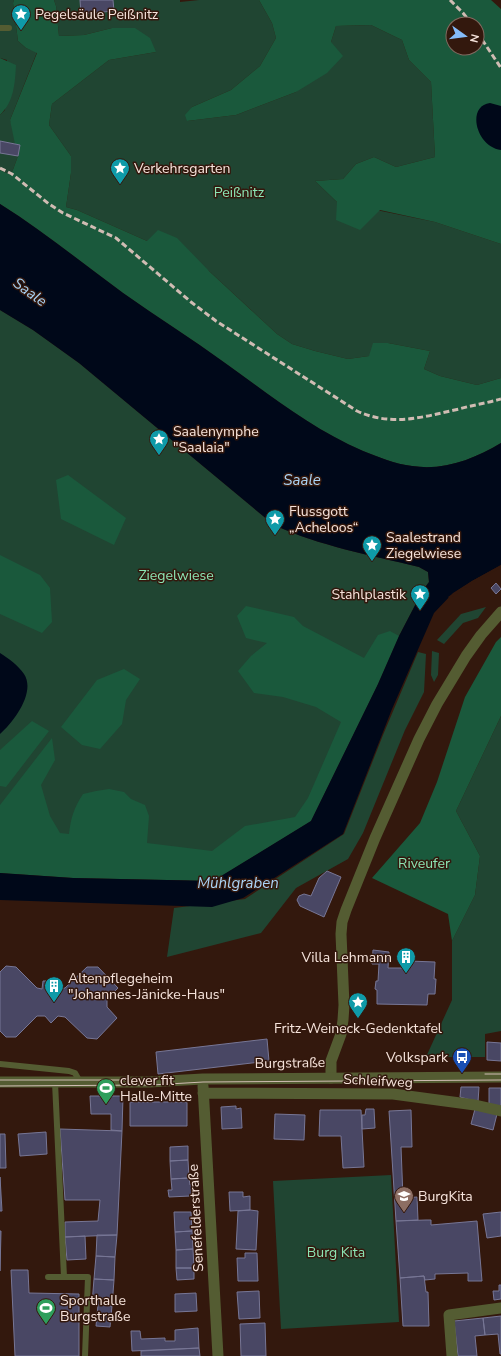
<svg xmlns="http://www.w3.org/2000/svg" width="501" height="1356" viewBox="0 0 501 1356" font-family="'Nunito Sans',sans-serif">
  <style>
    .green { fill: #204532 }
    .forest { fill: #1a593c; fill-rule: evenodd }
    .water { fill: #000819 }
    .pier { fill: #33180d }
    .building { fill: #494764; stroke: #777695 }
    .lines { fill: none; stroke-linecap: round; stroke-linejoin: round }
    .service { stroke: #545c32; stroke-width: 6 }
    .minor { stroke: #545c32; stroke-width: 11 }
    .tertiary { stroke: #545c32; stroke-width: 11 }
    .tram { stroke: #d0bcb3; stroke-width: 1 }
    .rail { stroke: #d0bcb3; stroke-width: 3; stroke-dasharray: 6 3; stroke-linecap: butt }
    .labels { text-anchor: middle; dominant-baseline: central; stroke-width: 3; stroke-linejoin: round; paint-order: stroke }
    .poi-label { font-size: 14px; fill: #f6e3db; stroke: #33180d; text-anchor: start }
    .park-label { font-size: 14px; fill: #8be5b4; stroke: #33180d }
    .street-label { font-size: 14px; fill: #f6e3db; stroke: #33180d }
    .water-label { font-size: 15px; font-style: italic; fill: #aad4f7; stroke: #33180d }
  </style>
  <rect width="100%" height="100%" fill="#33180d"/>
  <!-- green -->
  <path class="green" d="M0,0H14L13,3L18,41L26,48L37,52L10,120L20,145L18,156L11,175L0,170V115L5,110L7,60L0,58Z
    M54,0H180V2L199,0H259L272,23L276,38L260,66L231,90L192,107L187,121L236,115L296,92L331,42L336,26L371,25L402,40L409,60L431,82L435,157L396,167L374,157L356,164L343,179L315,181L337,202L435,222L501,244V378L477,385L440,376L424,369L430,351L388,343L369,356L348,359L315,351L292,344L277,334L209,271L147,241L77,210L66,207L71,173V156L49,125L52,104L109,60L156,52L112,28L84,35L59,36L56,6Z
    M0,310L33,330L79,363L274,525C320,546 370,555 419,567L428,572L429,582L423,590L399,636L378,684L311,821L213,881L0,873Z
    M486,607L478,618L463,623L444,644L437,640L461,614Z
    M432,651L439,653L438,675L434,682L431,675Z
    M418,652L426,654L424,692L405,730L363,833L348,859L296,888L261,933L167,957L174,908L245,899L344,834L383,735Z
    M501,716V1031L485,1034V1057H426L452,1000V941L475,895L480,856L456,811Z
    M391,1175L399,1322L281,1329L273,1181Z"/>
  <!-- forest -->
  <path class="forest" d="M14,0H54L56,6L59,36L84,35L112,28H135L150,38L156,52L109,60L52,104L49,125L71,156V173L66,207L77,210L147,241L158,230L177,238L209,271L251,310L277,334L292,344L315,351L348,359L369,356L373,343H388L430,351L424,369L440,376L477,385L501,378V443C474,459 444,471 412,466C395,464 378,457 363,451C312,429 270,395 225,363C192,339 157,317 123,293C82,263 43,231 0,204V170L11,175L18,156L20,145L15,144L10,120L37,53L26,48L18,41L13,3Z
    M259,0H491L501,9V244L435,222L380,210L360,230L336,220L337,202L315,181L343,179L356,164L374,157L396,167L435,157L431,82L409,60L402,40L371,25L336,26L331,42L343,56L327,73L296,92L236,115L187,121L185,115L192,107L231,90L260,66L276,38L272,23ZM453,24H477V48H453Z
    M0,58L16,65C15,83 14,102 0,115Z
    M68,475L126,518L114,545L61,519L56,480Z
    M0,555L40,575L50,588L52,622L42,633L0,614Z
    M246,606L294,617L303,626L364,658L378,635L390,631L399,636L378,684L311,821L213,881L73,878L0,873V805L52,738L55,760L41,785L50,816L60,833L69,834C71,817 74,808 83,794L96,791L109,789L124,792L131,799L145,805L149,816L147,843L212,851L245,826L295,817L308,798L341,722L316,707L283,697L254,693L238,671L251,656L267,643L246,638L237,616Z
    M501,637V716L456,811L480,856L475,895L452,941L448,914L372,878L420,823L437,782L465,697L496,642Z
    M124,669L140,679L126,700L122,724L100,749L82,745L61,727L97,680Z
    M32,721L49,731L6,787L0,786V750Z"/>
  <!-- water -->
  <path class="water" d="M490,103L501,106V150C476,147 466,106 490,103Z
    M0,204C43,231 82,263 123,293C157,317 192,339 225,363C270,395 312,429 363,451C378,457 395,464 412,466C444,471 474,459 501,443V565L472,581L453,593L434,613L392,709L343,834L243,898L212,907L0,900V873L73,878L213,881L311,821L378,684L399,636L423,590L429,582L428,572L419,567C370,555 320,546 274,525L79,363L33,330L0,310Z
    M0,653C8,658 18,665 24,674C36,692 14,722 0,734Z"/>
  <!-- pier -->
  <path class="pier" d="M501,565V568L473,582L450,599L448,597L472,581Z"/>
  <!-- building -->
  <path class="building" d="M80,0H113L114,11L81,14Z
    M0,141L20,145L18,156L0,153Z
    M496,583L501,589L496,594L491,588Z
    M327,871L341,877L324,917L300,906L297,900L299,896L304,894L311,896L319,878Z
    M373,950L389,952L388,968H403L409,961L435,962L434,979H436L435,994H428L427,1005L377,1004V990L375,989L376,981H378L379,964H372Z
    M6,966L16,967L37,988L42,989L43,981H60L61,989L65,988L87,967H98L118,988L107,999V1007L117,1018L97,1039L87,1038L65,1017L58,1016L51,1023L45,1016H37L16,1037H6L0,1031V972Z
    M267,1039L269,1061L158,1074L156,1052Z
    M487,1042L501,1043V1061L487,1060Z
    M461,1087H479L478,1102L460,1097Z
    M489,1088H501V1107L489,1104Z
    M90,1096H123L122,1131L111,1130V1114H91Z
    M130,1102H187V1126H130Z
    M236,1106V1109L241,1108L242,1128L222,1129L221,1107Z
    M366,1109H374L375,1128L362,1129V1115H365Z
    M475,1109L497,1114L493,1130L471,1124Z
    M320,1110H361L364,1167L343,1168L341,1136H319Z
    M411,1110L412,1147H401L403,1198L417,1197L418,1220L396,1221L389,1111Z
    M275,1114L305,1115L304,1140L274,1139Z
    M60,1129L122,1131L117,1235L65,1237V1222L98,1221L100,1200H65Z
    M46,1132L47,1154L20,1156L18,1134Z
    M0,1134H5L6,1168H0Z
    M188,1146V1160L170,1161V1147Z
    M188,1160L189,1178L171,1179L170,1161Z
    M0,1177L2,1211H0Z
    M189,1178L190,1185L192,1184L193,1193L190,1194V1196L169,1197L168,1190H172L171,1179Z
    M229,1192H243V1197L250,1196V1210L230,1211Z
    M250,1210L258,1211L256,1250L236,1249L238,1211Z
    M174,1212H191L192,1231L175,1232Z
    M501,1212V1236L487,1238L483,1214Z
    M426,1220H431V1225L477,1221L482,1281H468V1273L435,1274V1279L425,1280L424,1276L400,1278L396,1221Z
    M0,1231H1L0,1271Z
    M192,1231L193,1249L176,1250L175,1232Z
    M97,1235H117L115,1257L96,1256Z
    M85,1236L86,1259L67,1260L65,1237Z
    M193,1249L194,1268H176V1250Z
    M245,1253H257L258,1281H238L237,1258H245Z
    M96,1256L115,1257L114,1280L94,1279Z
    M176,1268H194V1279L177,1280Z
    M11,1270H28L29,1293L79,1294V1356H15Z
    M424,1276L426,1292H428L429,1326H403L400,1278Z
    M94,1279L114,1280L112,1306L92,1304Z
    M499,1285H501V1299L494,1300L493,1291H499Z
    M259,1291L260,1318L239,1319L237,1292Z
    M196,1293L197,1311L175,1312V1294Z
    M98,1305L112,1306L110,1327L96,1326Z
    M501,1316V1354H500L498,1334L485,1335L483,1318Z
    M483,1318L485,1335L475,1336L477,1356H458L454,1321Z
    M265,1323L266,1356H241L240,1324Z
    M198,1328L199,1348L132,1351L131,1331H140L141,1339L165,1338V1341H175V1330Z
    M199,1348L200,1356H141V1351Z"/>
  <g class="lines">
    <!-- service -->
    <path class="service" d="M0,28H9
      M0,1064L69,1071L75,1073L80,1082
      M48,1277H64L55,1082
      M64,1277H88L85,1356"/>
    <!-- minor -->
    <path class="minor" d="M331,1078V1061L341,1034L343,1020L344,1005L341,934L342,922L346,910L375,838L419,739L437,704L466,656L481,635L501,612
      M203,1086L218,1356
      M203,1093L393,1094L475,1105L501,1111
      M452,1356L449,1315L501,1308"/>
    <!-- tertiary -->
    <path class="tertiary" d="M0,1082H149L203,1079L501,1077"/>
    <!-- tram -->
    <path class="tram" d="M485,1074H501
      M0,1080H125
      M0,1086L151,1085L203,1082L501,1080"/>
    <!-- rail -->
    <path class="rail" d="M450,0L463,13L472,24
      M477,32L501,68
      M0,168L12,174L49,204L63,213L116,238L191,302L216,321L357,411C392,427 423,417 459,409C473,405 487,403 501,399"/>
  </g>
  <!-- icons -->
  <defs>
    <symbol id="sight-pin" viewBox="-11 -11 22 30"><path d="M0 17L-7.5 6A9.5 9.5 0 1 1 7.5 6Z" fill="#0f9aa8" stroke="#33180d"/><path d="M0-6L1.8-2.2L6-1.7L2.9 1.2L3.7 5.4L0 3.3L-3.7 5.4L-2.9 1.2L-6-1.7L-1.8-2.2Z" fill="#fff"/></symbol>
    <symbol id="building-pin" viewBox="-11 -11 22 30"><path d="M0 17L-7.5 6A9.5 9.5 0 1 1 7.5 6Z" fill="#0f9aa8" stroke="#33180d"/><path d="M-4-6H4V6H1V3H-1V6H-4ZM-2.5-4.3h1.7v1.8h-1.7ZM.8-4.3h1.7v1.8H.8ZM-2.5-1h1.7V.8h-1.7ZM.8-1h1.7V.8H.8Z" fill="#fff"/></symbol>
    <symbol id="bus-pin" viewBox="-11 -11 22 30"><path d="M0 17L-7.5 6A9.5 9.5 0 1 1 7.5 6Z" fill="#1a4fb4" stroke="#33180d"/><path d="M-5-6H5V4H4V6H2V4H-2V6H-4V4H-5ZM-3.5-4V0h7V-4ZM-3.5 1.2v1.5H-2V1.2ZM2 1.2v1.5H3.5V1.2Z" fill="#fff"/></symbol>
    <symbol id="stadium-pin" viewBox="-11 -11 22 30"><path d="M0 17L-7.5 6A9.5 9.5 0 1 1 7.5 6Z" fill="#2e9e5b" stroke="#33180d"/><path d="M0-5a6.5 5 0 1 0 0 10a6.5 5 0 1 0 0-10ZM-3.5-1.8h7v3.6h-7Z" fill="#fff"/></symbol>
    <symbol id="school-pin" viewBox="-11 -11 22 30"><path d="M0 17L-7.5 6A9.5 9.5 0 1 1 7.5 6Z" fill="#8d6e63" stroke="#33180d"/><path d="M0-5L7-2L0 1L-7-2ZM-4 1L0 2.5L4 1V4Q0 6-4 4Z" fill="#fff"/></symbol>
  </defs>
  <g fill-rule="evenodd">
    <use href="#sight-pin" x="10" y="3" width="22" height="30"/>
    <use href="#sight-pin" x="109" y="157" width="22" height="30"/>
    <use href="#sight-pin" x="148" y="428" width="22" height="30"/>
    <use href="#sight-pin" x="264" y="508" width="22" height="30"/>
    <use href="#sight-pin" x="361" y="534" width="22" height="30"/>
    <use href="#sight-pin" x="409" y="583" width="22" height="30"/>
    <use href="#building-pin" x="395" y="946" width="22" height="30"/>
    <use href="#building-pin" x="43" y="975" width="22" height="30"/>
    <use href="#sight-pin" x="347" y="991" width="22" height="30"/>
    <use href="#bus-pin" x="451" y="1046" width="22" height="30"/>
    <use href="#stadium-pin" x="95" y="1077" width="22" height="30"/>
    <use href="#school-pin" x="393" y="1185" width="22" height="30"/>
    <use href="#stadium-pin" x="35" y="1297" width="22" height="30"/>
  </g>
  <g class="labels">
    <!-- poi labels -->
    <g class="poi-label">
      <text x="35" y="14">Pegelsäule Peißnitz</text>
      <text x="134" y="168">Verkehrsgarten</text>
      <text x="173" y="431">Saalenymphe<tspan x="173" dy="16">"Saalaia"</tspan></text>
      <text x="289" y="511">Flussgott<tspan x="289" dy="16">„Acheloos“</tspan></text>
      <text x="386" y="537">Saalestrand<tspan x="386" dy="16">Ziegelwiese</tspan></text>
      <text x="406" y="594" text-anchor="end">Stahlplastik</text>
      <text x="392" y="957" text-anchor="end">Villa Lehmann</text>
      <text x="68" y="978">Altenpflegeheim<tspan x="68" dy="16">"Johannes-Jänicke-Haus"</tspan></text>
      <text x="358" y="1028" text-anchor="middle">Fritz-Weineck-Gedenktafel</text>
      <text x="448" y="1057" text-anchor="end">Volkspark</text>
      <text x="120" y="1080">clever fit<tspan x="120" dy="16">Halle-Mitte</tspan></text>
      <text x="418" y="1196">BurgKita</text>
      <text x="60" y="1300">Sporthalle<tspan x="60" dy="16">Burgstraße</tspan></text>
    </g>
    <!-- park labels -->
    <g class="park-label">
      <text x="239" y="192">Peißnitz</text>
      <text x="176" y="575">Ziegelwiese</text>
      <text x="424" y="863">Riveufer</text>
      <text x="336" y="1252">Burg Kita</text>
    </g>
    <!-- street labels -->
    <g class="street-label">
      <text transform="translate(290 1063) rotate(-1)">Burgstraße</text>
      <text transform="translate(378 1081) rotate(3)">Schleifweg</text>
      <text transform="translate(196 1218) rotate(-93)">Senefelderstraße</text>
    </g>
    <!-- water labels -->
    <g class="water-label">
      <text transform="translate(30 292) rotate(36)">Saale</text>
      <text x="302" y="480">Saale</text>
      <text x="238" y="883">Mühlgraben</text>
    </g>
  </g>
  <!-- north arrow -->
  <g transform="translate(465 36) rotate(104)"><circle r="19" fill="#33180d" stroke="#81695f"/>
  <path d="M0-3L7 15L0 10L-7 15Z" fill="#84bcfb"/>
  <text y="-6" font-size="11" font-weight="bold" text-anchor="middle" fill="#f6e3db">N</text>
  </g>
</svg>
